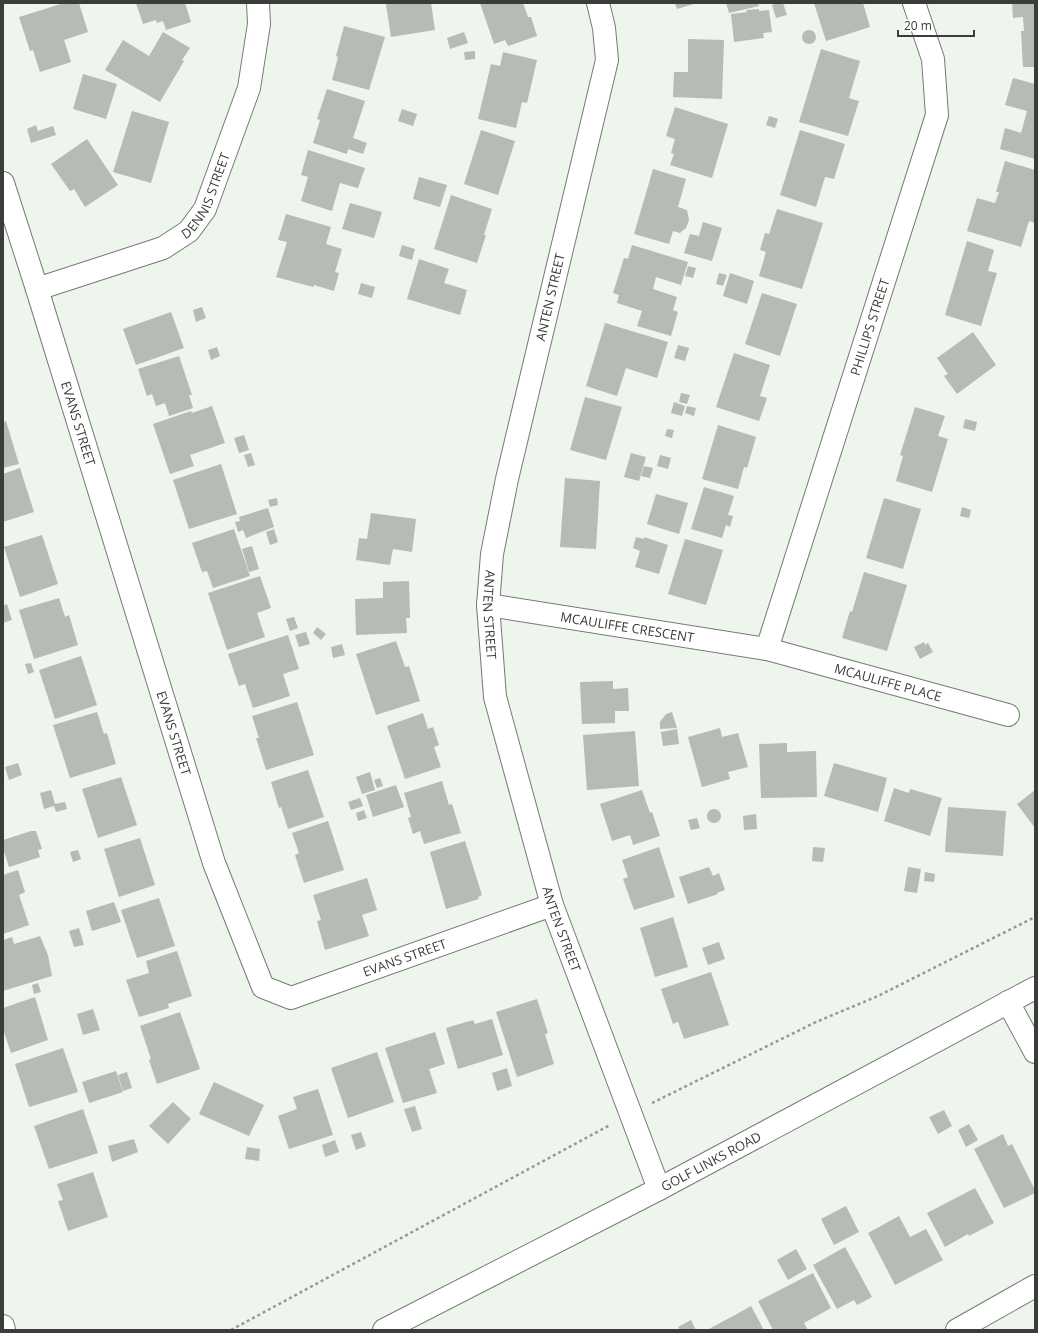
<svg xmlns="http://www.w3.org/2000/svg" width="1038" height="1333" viewBox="0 0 1038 1333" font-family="'Open Sans',sans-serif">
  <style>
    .building { fill: #b4bcb3 }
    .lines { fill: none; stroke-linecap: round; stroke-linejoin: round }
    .minor-casing { stroke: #747b73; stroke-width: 24 }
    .major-casing { stroke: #747b73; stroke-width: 24 }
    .path { stroke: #959a94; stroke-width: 2.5; stroke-dasharray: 3 3; stroke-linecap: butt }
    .minor { stroke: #fff; stroke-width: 22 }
    .major { stroke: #fff; stroke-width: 22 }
    .labels { text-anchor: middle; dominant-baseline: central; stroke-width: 3; stroke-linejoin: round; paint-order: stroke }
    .street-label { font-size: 13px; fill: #3a3d39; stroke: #fff }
  </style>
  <rect width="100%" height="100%" fill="#edf5ec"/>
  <!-- building -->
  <path class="building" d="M64,3H79L88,32L64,40L71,62L40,72L33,50L30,51L19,17Z
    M136,3H185L191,22L166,30L163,21L157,23L156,20L143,24Z
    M394,3H431L435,30L391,37L386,4Z
    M480,3H523L528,17H531L537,36L508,46L505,40L494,44Z
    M675,3H697L677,9Z
    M726,3H758L759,6L729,13Z
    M778,3H783L787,15L776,18L772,5Z
    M814,3H863L870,27L826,41Z
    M1012,3H1035V67H1023L1021,31H1024L1023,17L1013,18Z
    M759,9V11L769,10L772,32L763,33L764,38L734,42L731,14L747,12L746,10Z
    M344,26L385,37L369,90L332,80L338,57L336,56Z
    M802 37a7 7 0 1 1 14 0a7 7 0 1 1-14 0Z
    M163,32L190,48L182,60L184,61L160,102L105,70L123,40L149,56Z
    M464,32L468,43L450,49L447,38Z
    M688,39L724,40L722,99L673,97L674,72H688Z
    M821,49L860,61L849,98L859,101L848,136L799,122Z
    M475,51V59L465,60L464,52Z
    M503,52L537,60L527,103L522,102L516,128L478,119L491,64L500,66Z
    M83,74L117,84L106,119L73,109Z
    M1013,78L1035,84V159L1000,149L1005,128L1021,133L1027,111L1005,105Z
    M327,89L365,101L353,138L367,143L363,154L348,149L347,154L313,143L320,120L317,119Z
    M675,107L728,124L712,178L670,165L674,154L671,153L675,139L666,136Z
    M402,109L417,114L413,126L398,121Z
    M132,111L169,122L151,183L113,172Z
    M769,116L778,119L775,128L766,125Z
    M36,125L38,131L53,126L56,135L31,143L27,129Z
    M481,130L515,141L498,195L464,184Z
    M800,130L845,144L834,179L825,177L816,207L780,195Z
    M87,139L118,185L85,207L74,189L70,191L51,164Z
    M308,150L365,168L358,188L340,183L332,211L301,201L308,177L301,175Z
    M1005,161L1035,170V223L1029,221L1021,247L967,231L977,198L995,203L999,192H996Z
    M653,169L686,179L678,207L687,210L689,220L686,228L680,233L673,231L669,244L634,234Z
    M419,177L447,185L440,207L413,199Z
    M451,195L492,209L484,235H486L477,263L434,249Z
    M350,203L382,212L374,238L342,229Z
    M777,209L823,223L802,289L759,276L766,252L760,250L765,233L769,234Z
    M286,214L331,227L326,244L342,249L335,272L339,273L334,291L314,285L313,287L276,277L287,242L278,240Z
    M703,222L722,228L712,261L684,253L690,234L699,236Z
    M967,241L994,250L988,271L997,273L981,326L945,315Z
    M402,245L415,249L412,260L399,256Z
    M632,245L688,262L681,285L656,277L653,289L677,297L673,310L678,312L671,336L637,326L642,311L617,303L619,295L613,293L624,258L628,259Z
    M419,259L449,269L444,283L467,290L460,315L407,299Z
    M688,266L696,268L693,278L685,276Z
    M719,273L727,275L723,286L716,284Z
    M730,273L754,281L747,304L723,296Z
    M361,283L375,287L372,298L358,294Z
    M762,293L797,304L780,356L745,344Z
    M202,307L206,318L196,322L193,310Z
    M171,312L184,348L136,365L123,329Z
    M605,323L668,342L657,378L626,368L617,396L586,386Z
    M973,332L996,365L957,394L944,376L948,374L937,358Z
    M678,345L689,348L685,361L674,358Z
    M217,347L220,356L211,360L208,350Z
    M734,353L770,365L760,396L767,398L759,421L716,407Z
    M179,356L192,395H189L193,408L169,416L165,403L156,406L152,394L147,396L138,369Z
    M681,393L690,395L687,404L679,402Z
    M585,397L622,407L606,460L570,450Z
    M674,402L685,406L682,416L671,413Z
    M212,406L225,443L190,455L194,466L170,474L153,424L191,411L192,413Z
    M687,406L696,408L694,416L685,413Z
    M915,407L945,416L938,436L948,439L932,492L896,481L903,456L900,455Z
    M965,419L977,422L975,431L963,428Z
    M6,421L19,464L3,468V422Z
    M718,425L756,437L747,468L744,467L738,489L702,479Z
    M667,429L674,430L672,438L665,436Z
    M244,435L249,450L239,453L234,438Z
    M251,453L255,465L248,467L244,455Z
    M631,453L646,457L639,481L624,477Z
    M660,455L671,458L668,469L657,466Z
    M221,464L237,514L189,529L173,480Z
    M644,466L653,468L650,478L641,476Z
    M20,468L34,512L3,522V474Z
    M565,478L600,481L596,549L560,547Z
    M704,487L734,496L728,515L733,516L730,527L726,525L722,538L691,529Z
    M656,494L688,503L679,534L647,524Z
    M277,498L278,505L270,507L268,500Z
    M884,498L921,509L903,569L866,558Z
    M962,507L971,510L969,518L960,516Z
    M268,508L274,527L246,538L243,530L238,532L235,522L240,521L239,517Z
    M371,513L416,519L412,552L393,549L390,565L356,560L359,538L367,539Z
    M234,529L250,576L213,588L207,571L202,572L192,543Z
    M274,529L278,542L270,545L266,532Z
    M42,535L58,584L20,597L4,547Z
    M636,537L644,539V537L668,545L659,574L635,567L640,551L633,548Z
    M685,539L723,550L706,605L668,594Z
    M252,546L259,569L249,572L242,549Z
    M864,572L907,585L887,651L842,638L850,611L852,612Z
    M260,576L271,608L257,613L265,637L227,650L208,593Z
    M409,581L410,618H406L407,633L356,635L355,599L383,598V582Z
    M59,598L65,617L69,615L78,645L34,659L19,610Z
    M7,604L12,620L3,623V606Z
    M294,617L298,628L290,631L286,619Z
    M317,627L326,634L321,640L313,633Z
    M306,632L310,644L299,647L295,635Z
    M288,635L299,669L283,674L290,696L253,708L245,684L239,686L228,654Z
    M396,641L405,667L409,666L420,701L376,715L356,654Z
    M924,642L925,645L928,643L933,652L920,659L914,647Z
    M342,644L345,655L333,658L331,647Z
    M81,656L97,705L55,719L39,670Z
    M31,663L34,672L28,674L25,664Z
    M613,681V689L628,688L629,711H615V723L582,724L580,682Z
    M297,702L314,755L266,770L256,738H259L252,716Z
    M97,712L104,734L107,733L116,764L70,778L53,725Z
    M672,712L677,728L660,729V722L666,714Z
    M423,713L428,729L433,727L439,745L434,747L441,767L405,779L387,726Z
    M720,728L722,737L738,733L748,767L728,772L730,779L702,787L688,737Z
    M677,729L679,744L663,746L661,732Z
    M635,731L639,786L587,790L583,735Z
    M787,743V752L816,751L817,797L761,798L759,744Z
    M18,763L22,775L9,780L5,767Z
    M834,763L887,778L878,812L824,796Z
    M308,770L324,817L288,829L281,807L279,808L271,782Z
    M370,772L375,790L362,794L356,777Z
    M121,777L137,825L98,838L82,789Z
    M380,778L383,786L377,788L374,780Z
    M442,781L449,805L452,804L461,833L424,844L420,831L413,834L408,818L411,817L404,793Z
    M396,785L404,807L373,817L366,795Z
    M894,788L909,793L910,789L942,798L930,836L884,821Z
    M51,790L55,804L65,802L67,809L56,812L54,806L44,809L40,793Z
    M642,790L650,813L652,812L660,836L633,845L630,835L612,841L600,804Z
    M1035,790V828L1017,804Z
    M360,798L363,806L351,810L348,802Z
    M948,807L1006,811L1003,856L945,852Z
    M707 816a7 7 0 1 1 14 0a7 7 0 1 1-14 0Z
    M364,810L367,818L358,821L356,813Z
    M756,814L757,829L744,830L743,816Z
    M697,818L700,828L691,830L688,820Z
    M328,821L344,870L304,883L295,855L299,853L292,833Z
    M31,831H36L42,849L38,850L40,857L9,867L3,848V840Z
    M140,838L155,885L119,897L104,849Z
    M465,841L482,895L478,897L479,899L446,909L430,852Z
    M659,847L675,897L634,910L623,879L628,877L622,860Z
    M813,847L825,848L823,862L812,861Z
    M78,850L81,859L73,862L70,852Z
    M709,867L713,876L719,873L725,890L717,893L718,894L688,904L679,877Z
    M908,867L921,869L917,893L904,891Z
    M18,870L25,892L19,895L29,925L3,934V875Z
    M925,872L935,874L934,882L924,881Z
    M367,878L377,910L362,915L369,936L325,950L317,921L321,920L313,895Z
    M159,898L175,946L137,958L121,910Z
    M114,902L121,922L92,931L86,911Z
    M673,917L688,967L655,977L640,928Z
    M79,928L84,945L74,947L69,931Z
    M40,936L48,955L52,976L3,991V940L12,937L14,944Z
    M719,942L725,959L708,965L702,948Z
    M177,951L192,996L168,1004L169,1008L139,1017L126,980L149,973L146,961Z
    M711,972L729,1025L684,1039L678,1022L673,1024L661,989Z
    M38,983L41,992L34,994L32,985Z
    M35,997L48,1040L11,1053L3,1029V1008Z
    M537,999L548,1033L545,1034L554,1064L517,1077L496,1012Z
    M93,1009L100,1030L83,1035L77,1014Z
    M180,1012L200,1069L157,1084L149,1060L151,1059L140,1026Z
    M492,1019L503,1055L458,1069L446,1028L473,1020L475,1024Z
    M435,1032L445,1064L429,1069L437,1093L403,1103L385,1048Z
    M63,1048L78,1092L29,1107L15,1064Z
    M377,1052L394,1102L348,1118L331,1068Z
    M507,1068L512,1086L497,1091L492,1073Z
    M116,1071L123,1092L89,1103L82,1082Z
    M127,1072L132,1088L123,1091L118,1075Z
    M214,1082L264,1105L249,1136L199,1114Z
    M318,1089L333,1135L289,1149L278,1116L297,1109L293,1097Z
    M173,1102L191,1119L168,1144L149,1126Z
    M415,1106L422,1129L412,1132L404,1109Z
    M83,1109L98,1153L49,1169L34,1126Z
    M944,1110L952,1126L938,1134L929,1117Z
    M969,1124L978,1140L966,1147L958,1130Z
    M361,1132L366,1146L356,1150L351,1135Z
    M1003,1134L1008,1146L1012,1144L1035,1190V1193L1004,1208L974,1149Z
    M134,1139L138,1152L112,1162L108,1146Z
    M335,1140L339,1152L325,1157L322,1145Z
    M247,1147L260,1149L259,1161L245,1159Z
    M93,1172L108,1217L68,1231L58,1201L63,1200L57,1184Z
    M975,1188L994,1223L969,1236L968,1234L945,1247L927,1213Z
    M846,1206L859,1232L834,1245L821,1219Z
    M899,1216L910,1237L926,1229L943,1260L895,1285L868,1233Z
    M845,1247L872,1297L857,1305L854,1300L837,1309L813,1265Z
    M796,1249L807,1269L788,1280L777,1260Z
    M813,1273L831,1308L804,1323L808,1330H773L758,1301Z
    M751,1306L764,1330H707L735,1315Z
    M691,1320L696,1330H680L678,1327Z"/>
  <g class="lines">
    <defs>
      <g id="minor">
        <path id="s1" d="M598,3L604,28L607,60L507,479L492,554L488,605L495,697L552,905L659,1189"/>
        <path id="s2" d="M3,183L37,289L214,863L263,987L291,998L552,905"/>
        <path id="s3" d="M37,289L163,248L189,231L205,209L249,88L259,24L258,3"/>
        <path id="s4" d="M488,605L767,649L1008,715"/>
        <path id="s5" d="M767,649L937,115L933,59L914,3"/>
        <path d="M1008,1002L1035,1052"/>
        <path d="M957,1330L1035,1286"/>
      </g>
      <g id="major">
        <path d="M3,1326L4,1330"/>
        <path id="s6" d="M384,1330L659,1189L1035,988"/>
      </g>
    </defs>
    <!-- minor casing -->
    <use href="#minor" class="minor-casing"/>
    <!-- major casing -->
    <use href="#major" class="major-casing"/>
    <!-- path -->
    <path class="path" d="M652,1103L816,1022L878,996L1035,917
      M231,1330L610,1125"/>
    <!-- minor -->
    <use href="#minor" class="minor"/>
    <!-- major -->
    <use href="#major" class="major"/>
  </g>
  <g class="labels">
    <!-- street labels -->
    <g class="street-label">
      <text stroke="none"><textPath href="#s3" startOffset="203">DENNIS STREET</textPath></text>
      <text transform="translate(550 297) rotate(-77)">ANTEN STREET</text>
      <text stroke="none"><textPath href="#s5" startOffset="338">PHILLIPS STREET</textPath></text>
      <text stroke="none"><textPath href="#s2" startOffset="252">EVANS STREET</textPath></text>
      <text stroke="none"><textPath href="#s1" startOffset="626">ANTEN STREET</textPath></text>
      <text stroke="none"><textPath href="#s4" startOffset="141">MCAULIFFE CRESCENT</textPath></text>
      <text stroke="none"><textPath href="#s4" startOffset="408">MCAULIFFE PLACE</textPath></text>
      <text stroke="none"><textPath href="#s2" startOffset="576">EVANS STREET</textPath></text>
      <text stroke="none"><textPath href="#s1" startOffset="950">ANTEN STREET</textPath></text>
      <text stroke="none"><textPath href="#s2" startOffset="996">EVANS STREET</textPath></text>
      <text stroke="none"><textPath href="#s6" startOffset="368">GOLF LINKS ROAD</textPath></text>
    </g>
  </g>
  <!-- border -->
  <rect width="1038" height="1333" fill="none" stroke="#3a3d39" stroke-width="8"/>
  <!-- scale -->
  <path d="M898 30v6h76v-6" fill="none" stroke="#3a3d39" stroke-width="2"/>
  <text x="904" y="30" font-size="12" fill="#3a3d39" stroke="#ffffff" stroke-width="3" paint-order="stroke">20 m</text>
</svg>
